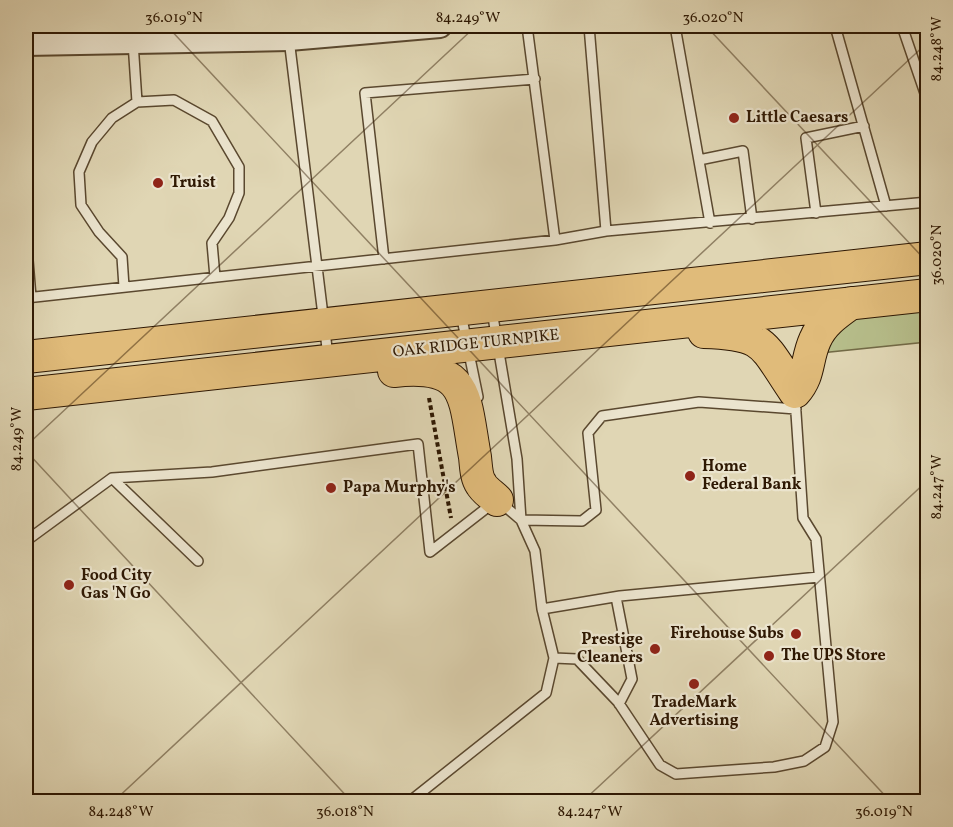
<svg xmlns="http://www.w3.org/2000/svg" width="953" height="827" viewBox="0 0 953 827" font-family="Vollkorn,serif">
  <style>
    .green { fill: #b6bd8a; stroke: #726a46; stroke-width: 1.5 }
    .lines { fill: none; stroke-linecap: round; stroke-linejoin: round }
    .service-casing { stroke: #5a482f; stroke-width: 12 }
    .tertiary-casing { stroke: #5a482f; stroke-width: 26 }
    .trunk-casing { stroke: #2e1803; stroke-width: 34 }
    .path { stroke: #2e1803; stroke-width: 4; stroke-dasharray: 4.5 3; stroke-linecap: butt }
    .service { stroke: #ebe4ce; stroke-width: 9 }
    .tertiary { stroke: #ebe4ce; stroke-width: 22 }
    .trunk { stroke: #e0bb7a; stroke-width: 32 }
    .ticks { fill: none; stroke: #2e1803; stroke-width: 1.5; stroke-opacity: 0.45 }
    .poi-dot { fill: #8f2418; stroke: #ebe4ce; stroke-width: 2 }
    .labels { text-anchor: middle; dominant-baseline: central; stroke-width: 4.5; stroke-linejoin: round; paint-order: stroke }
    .poi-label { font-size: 16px; font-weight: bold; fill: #2e1803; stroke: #ebe4ce; text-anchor: start }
    .street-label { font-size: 16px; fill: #2e1803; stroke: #ebe4ce }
    .neatline { fill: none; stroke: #2e1803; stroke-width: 2 }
    .ticks-label { font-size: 15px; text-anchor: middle; fill: #2e1803 }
  </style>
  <rect width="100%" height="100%" fill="#e0d6b4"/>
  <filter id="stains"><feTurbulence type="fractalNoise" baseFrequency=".00333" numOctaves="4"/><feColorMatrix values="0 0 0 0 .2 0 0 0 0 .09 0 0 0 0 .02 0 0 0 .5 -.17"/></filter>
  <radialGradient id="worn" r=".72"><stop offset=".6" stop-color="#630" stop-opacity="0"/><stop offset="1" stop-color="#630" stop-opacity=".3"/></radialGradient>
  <!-- green -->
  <path class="green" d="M927,307V342L820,353L853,316Z"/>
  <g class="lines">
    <defs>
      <path id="service" d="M527,26L555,240
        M589,26L606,231
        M675,26L710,223
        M835,26L886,206
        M902,26L928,102
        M289,39L328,356
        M133,42L137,102
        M699,160L743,151L752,219
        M816,213L806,138L864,126
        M26,236L31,297
        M384,259L365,93L535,79
        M124,287L122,257L99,232L81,205L79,172L92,142L112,118L137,102L174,100L212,121L239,167V193L229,218L212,243L215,277
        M26,298L555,240L606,231L928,202
        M461,314L478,397
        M112,478L198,561
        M501,503L521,520L582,521L596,510L588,433L602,416L699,402L796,409
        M26,541L112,478L212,472L418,444L430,552L493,503
        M616,597L632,679L619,704
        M542,609L620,596L819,577
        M554,658L577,659L618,702L660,765L676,774L774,767L804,761L825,747L833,722L816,539L803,518L795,398
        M409,802L546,693L554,658L542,609L535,551L521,520L517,459L492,311"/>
      <path id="tertiary" d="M26,44L289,39L440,26"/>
      <path id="trunk" d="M704,332C767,334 762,344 795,392C810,375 806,360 815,340C822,323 837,313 851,303
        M26,357L928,258
        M394,371C470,363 464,397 475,457C476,465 476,477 481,484C484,490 492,495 497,500
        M26,394L928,295"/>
    </defs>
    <!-- service casing -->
    <use href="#service" class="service-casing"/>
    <!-- tertiary casing -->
    <use href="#tertiary" class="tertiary-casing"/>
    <!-- trunk casing -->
    <use href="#trunk" class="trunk-casing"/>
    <!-- path -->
    <path class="path" d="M429,398L451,518"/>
    <!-- service -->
    <use href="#service" class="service"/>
    <!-- tertiary -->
    <use href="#tertiary" class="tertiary"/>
    <!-- trunk -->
    <use href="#trunk" class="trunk"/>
  </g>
  <!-- ticks -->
  <path class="ticks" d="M167,26L891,802M706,26L928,263M26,446L476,26M26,451L352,802M113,802L928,42M582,802L928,480"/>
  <!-- markers -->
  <g class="poi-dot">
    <circle cx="734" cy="118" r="6"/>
    <circle cx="158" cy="183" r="6"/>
    <circle cx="690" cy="476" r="6"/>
    <circle cx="331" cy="488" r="6"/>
    <circle cx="69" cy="585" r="6"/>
    <circle cx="796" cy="634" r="6"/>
    <circle cx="655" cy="649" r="6"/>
    <circle cx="769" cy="656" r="6"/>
    <circle cx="694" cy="684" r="6"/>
  </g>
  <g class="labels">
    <!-- poi labels -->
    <g class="poi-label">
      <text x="746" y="118">Little Caesars</text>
      <text x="170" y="183">Truist</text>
      <text x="702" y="467">Home<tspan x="702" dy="18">Federal Bank</tspan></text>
      <text x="343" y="488">Papa Murphy's</text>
      <text x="81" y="576">Food City<tspan x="81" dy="18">Gas 'N Go</tspan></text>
      <text x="784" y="634" text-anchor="end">Firehouse Subs</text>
      <text x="643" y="640" text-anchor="end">Prestige<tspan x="643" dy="18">Cleaners</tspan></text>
      <text x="781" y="656">The UPS Store</text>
      <text x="694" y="703" text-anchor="middle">TradeMark<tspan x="694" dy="18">Advertising</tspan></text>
    </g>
    <!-- street labels -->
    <g class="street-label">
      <text transform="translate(476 344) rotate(-6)">OAK RIDGE TURNPIKE</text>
    </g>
  </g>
  <!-- margin -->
  <rect width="953" height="827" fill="none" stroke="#e0d6b4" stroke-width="66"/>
  <rect x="33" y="33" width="887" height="761" class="neatline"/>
  <g class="ticks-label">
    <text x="174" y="22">36.019°N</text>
    <text x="468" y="22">84.249°W</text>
    <text x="713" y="22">36.020°N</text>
    <text transform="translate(936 49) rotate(-90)" y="5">84.248°W</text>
    <text transform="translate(936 255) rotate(-90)" y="5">36.020°N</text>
    <text transform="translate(16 439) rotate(-90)" y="5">84.249°W</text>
    <text transform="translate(936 487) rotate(-90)" y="5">84.247°W</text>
    <text x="121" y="816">84.248°W</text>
    <text x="345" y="816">36.018°N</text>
    <text x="590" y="816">84.247°W</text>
    <text x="884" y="816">36.019°N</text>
  </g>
  <rect width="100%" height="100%" filter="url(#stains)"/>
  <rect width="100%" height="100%" fill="url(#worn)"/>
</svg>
